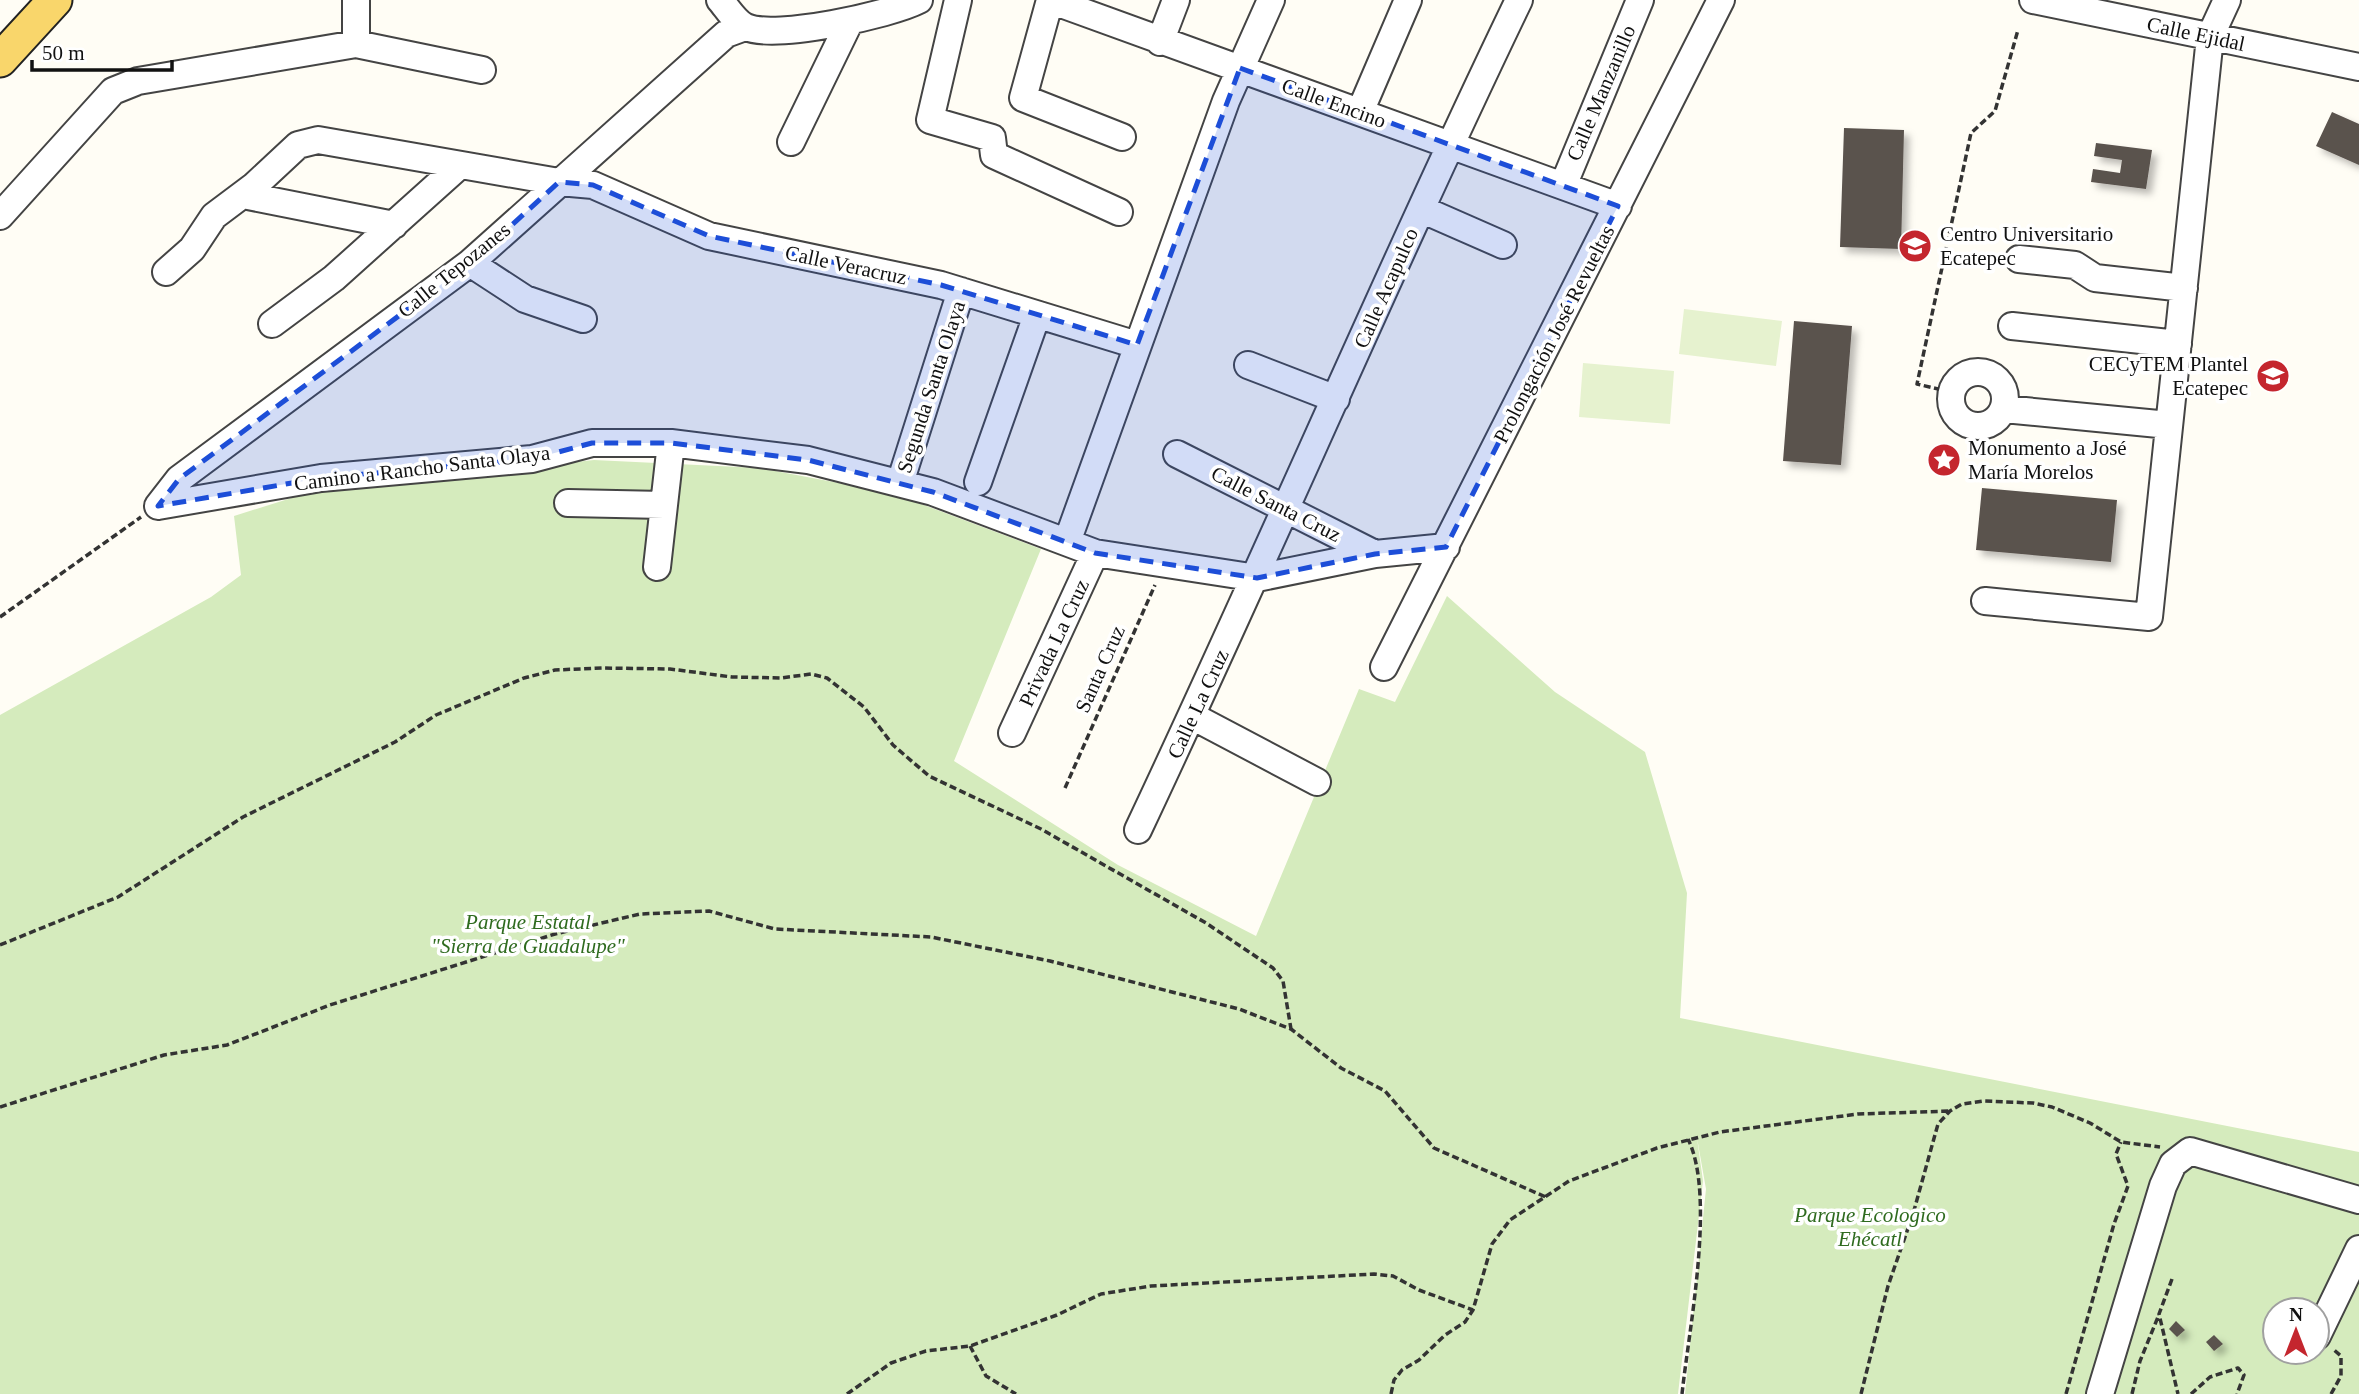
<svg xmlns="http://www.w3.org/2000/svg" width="2359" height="1394" viewBox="0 0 2359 1394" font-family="'Times New Roman',serif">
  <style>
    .park { fill: #d5ebbd; fill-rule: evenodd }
    .pitch { fill: #e6f2cf }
    .building { fill: #5a524d; filter: url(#shadow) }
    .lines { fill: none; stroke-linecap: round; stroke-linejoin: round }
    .minor-casing { stroke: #444; stroke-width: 30 }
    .major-casing { stroke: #222; stroke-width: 37 }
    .path { stroke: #333; stroke-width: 3.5; stroke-dasharray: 7 3.5; stroke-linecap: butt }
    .minor { stroke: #fff; stroke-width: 26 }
    .major { stroke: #f9d66b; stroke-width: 33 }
    .marked { fill: #1d4ed8; fill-opacity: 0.2; stroke: #1d4ed8; stroke-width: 5; stroke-dasharray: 14 9; stroke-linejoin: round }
    .labels { text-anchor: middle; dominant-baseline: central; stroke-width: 7; stroke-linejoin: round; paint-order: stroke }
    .street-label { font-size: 21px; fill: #111; stroke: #fff }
    .poi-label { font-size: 21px; fill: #111; stroke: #fff; text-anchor: start }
    .park-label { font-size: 21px; font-style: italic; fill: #2f6b1f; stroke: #fff }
  </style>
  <defs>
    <filter id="shadow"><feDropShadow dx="5.5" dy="5.5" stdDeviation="3.5" flood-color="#0004"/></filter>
  </defs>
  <rect width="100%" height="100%" fill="#fffdf5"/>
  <!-- park -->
  <path class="park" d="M594,460L760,468L892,493L1041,549L954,761L1118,865L1256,936L1359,689L1395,702L1447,596L1555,692L1645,752L1687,893L1680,1018L2359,1152V1394H1685L1706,1189L1697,1138L1703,1181L1678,1394H0V715L211,597L241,575L234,516L317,490ZM2275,1310H2317V1352H2275Z"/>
  <!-- pitch -->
  <path class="pitch" d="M1684,309L1782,321L1776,366L1679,354Z
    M1583,363L1674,371L1670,424L1579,417Z"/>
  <!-- building -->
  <path class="building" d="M2332,112L2359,124V165L2316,146Z
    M1844,128L1904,130L1901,249L1840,247Z
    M2096,143L2152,150L2146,189L2091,182L2093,169L2120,173L2122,160L2094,156Z
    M1794,321L1852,326L1841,465L1783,461Z
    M1982,488L2117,500L2111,562L1976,550Z
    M2176,1321L2185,1330L2177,1337L2169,1329Z
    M2214,1335L2223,1344L2214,1351L2206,1342Z"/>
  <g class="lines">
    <defs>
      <path id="minor" d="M356,0V44
        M720,0C727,8 736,23 746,27C775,40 890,15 919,0
        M958,0L930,120L992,138L994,155L1119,212
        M1050,0L1618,206
        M1050,0L1023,98L1122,137
        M2033,0L2359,67
        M1160,42L1176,0
        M1360,112L1408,0
        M791,142L849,23
        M1563,186L1640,0
        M243,195L394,225
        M1421,209L1503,245
        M0,216L113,91L138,81L356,44L482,70
        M2019,259L2075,265L2095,278L2184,288
        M470,263L525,299L583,319
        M166,272L192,249L214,216L254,186L298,145L318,140L559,182L593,185L709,236L941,285L1137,345
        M272,324L334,278L460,165
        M2012,326L2178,344
        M1248,365L1336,399
        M1951 399a27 27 0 1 1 54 0a27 27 0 1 1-54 0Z
        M2004,409L2169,425
        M1177,454L1375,554
        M978,482L1037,315
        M900,483L961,291
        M568,503L664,505
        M158,506L321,478L532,459L592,443H671L808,460L933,492L1095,553L1257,578L1375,554L1446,547
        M158,506L179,479L470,263L726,34L745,27
        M1067,542L1226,101L1271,0
        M657,567L671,443
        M1985,601L2149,617L2210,37L2227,0
        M1384,667L1721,0
        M1192,716L1317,782
        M1012,733L1095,553
        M1138,830C1268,555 1387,274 1519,0
        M2317,1336L2359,1249
        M2100,1394L2163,1186L2173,1164L2190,1151L2359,1200"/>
      <path id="major" d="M0,60L55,0"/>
    </defs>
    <!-- minor casing -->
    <use href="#minor" class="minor-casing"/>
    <!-- major casing -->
    <use href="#major" class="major-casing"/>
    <!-- path -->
    <path class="path" d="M1951,392L1917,384L1971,133L1995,111L2018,30
      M0,617L141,517
      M1065,788L1155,585
      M0,945L118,897L243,817L395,742L436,715L524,678L555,670L602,668L670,669L732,677L781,678L811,674L827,678L864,707L893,745L929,776L1041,829L1206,923L1273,968L1283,981L1291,1029
      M0,1107L164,1055L227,1045L330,1005L555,934L640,914L709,911L775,929L931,937L1050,961L1239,1009L1291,1029L1341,1068L1385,1091L1434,1148L1548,1198
      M2172,1279L2159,1314L2178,1394
      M970,1346L986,1376L1016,1394
      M847,1394L891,1363L926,1351L970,1346L1057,1315L1101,1294L1151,1286L1374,1274L1393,1276L1419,1290L1473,1310
      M1391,1394L1394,1380L1402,1370L1419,1360L1445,1335L1465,1322L1473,1310L1492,1244L1510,1220L1569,1181L1657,1148L1720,1132L1858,1114L1950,1111
      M1682,1394C1689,1328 1716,1196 1688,1139
      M1861,1394L1888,1286L1913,1214L1938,1124L1950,1111L1962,1104L1983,1101L2033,1103L2052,1107L2090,1123L2121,1142L2160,1147
      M2066,1394L2114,1224L2128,1186L2116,1154L2121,1142
      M2132,1394L2140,1361L2158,1317
      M2191,1394L2210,1377L2238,1368L2244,1375L2237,1394
      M2331,1394L2341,1376V1356L2333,1349"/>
    <!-- minor -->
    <use href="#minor" class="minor"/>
    <!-- major -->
    <use href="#major" class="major"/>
  </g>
  <!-- marked area -->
  <path class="marked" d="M1240,68L1618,206L1446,547L1375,554L1257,578L1095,553L933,492L808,460L671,443H592L532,459L321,478L158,506L179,479L470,263L559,182L593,185L709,236L941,285L1137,345Z"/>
  <!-- icons -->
  <defs>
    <symbol id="university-disc" viewBox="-11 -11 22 22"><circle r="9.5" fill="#c4262e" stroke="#fff"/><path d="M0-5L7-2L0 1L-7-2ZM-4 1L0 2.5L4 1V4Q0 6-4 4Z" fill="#fff"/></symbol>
    <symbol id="school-disc" viewBox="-11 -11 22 22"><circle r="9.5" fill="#c4262e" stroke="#fff"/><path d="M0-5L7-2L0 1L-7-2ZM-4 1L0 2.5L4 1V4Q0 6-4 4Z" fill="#fff"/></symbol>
    <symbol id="sight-disc" viewBox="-11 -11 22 22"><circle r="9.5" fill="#c4262e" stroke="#fff"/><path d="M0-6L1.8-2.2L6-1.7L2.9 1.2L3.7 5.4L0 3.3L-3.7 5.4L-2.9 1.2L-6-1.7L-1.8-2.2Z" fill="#fff"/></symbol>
  </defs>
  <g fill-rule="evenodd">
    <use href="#university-disc" x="1896" y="227" width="38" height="38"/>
    <use href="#school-disc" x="2254" y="357" width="38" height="38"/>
    <use href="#sight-disc" x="1925" y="441" width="38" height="38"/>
  </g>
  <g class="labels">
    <!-- street labels -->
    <g class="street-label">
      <text transform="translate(2196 34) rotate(12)">Calle Ejidal</text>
      <text transform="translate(1601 93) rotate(-67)">Calle Manzanillo</text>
      <text transform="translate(1334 103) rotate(20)">Calle Encino</text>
      <text transform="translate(846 265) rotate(12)">Calle Veracruz</text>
      <text transform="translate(454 270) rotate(-39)">Calle Tepozanes</text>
      <text transform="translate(1386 288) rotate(-66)">Calle Acapulco</text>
      <text transform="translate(1554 334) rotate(-63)">Prolongación José Revueltas</text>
      <text transform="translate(931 387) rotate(-72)">Segunda Santa Olaya</text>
      <text transform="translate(422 468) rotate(-7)">Camino a Rancho Santa Olaya</text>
      <text transform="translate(1276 504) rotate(27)">Calle Santa Cruz</text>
      <text transform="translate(1054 643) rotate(-65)">Privada La Cruz</text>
      <text transform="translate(1100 669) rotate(-66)">Santa Cruz</text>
      <text transform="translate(1198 704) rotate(-65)">Calle La Cruz</text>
    </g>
    <!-- poi labels -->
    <g class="poi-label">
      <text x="1940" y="234">Centro Universitario<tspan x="1940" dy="24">Ecatepec</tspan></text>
      <text x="2248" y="364" text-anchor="end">CECyTEM Plantel<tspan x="2248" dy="24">Ecatepec</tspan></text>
      <text x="1968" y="448">Monumento a José<tspan x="1968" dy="24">María Morelos</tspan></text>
    </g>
    <!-- park labels -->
    <g class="park-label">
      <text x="528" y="922">Parque Estatal<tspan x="528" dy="24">"Sierra de Guadalupe"</tspan></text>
      <text x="1870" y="1215">Parque Ecologico<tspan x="1870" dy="24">Ehécatl</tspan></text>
    </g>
  </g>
  <!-- north arrow -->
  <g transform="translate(2296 1331)"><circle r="33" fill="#ffffff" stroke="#a0a0a0" stroke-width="2"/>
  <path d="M0-5L12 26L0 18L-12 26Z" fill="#c4262e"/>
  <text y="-10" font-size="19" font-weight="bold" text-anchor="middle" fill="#111111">N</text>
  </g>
  <!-- scale -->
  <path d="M32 60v10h140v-10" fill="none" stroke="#111111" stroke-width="3.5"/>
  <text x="42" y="60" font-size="21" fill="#111111" stroke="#ffffff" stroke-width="5" paint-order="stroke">50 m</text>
</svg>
